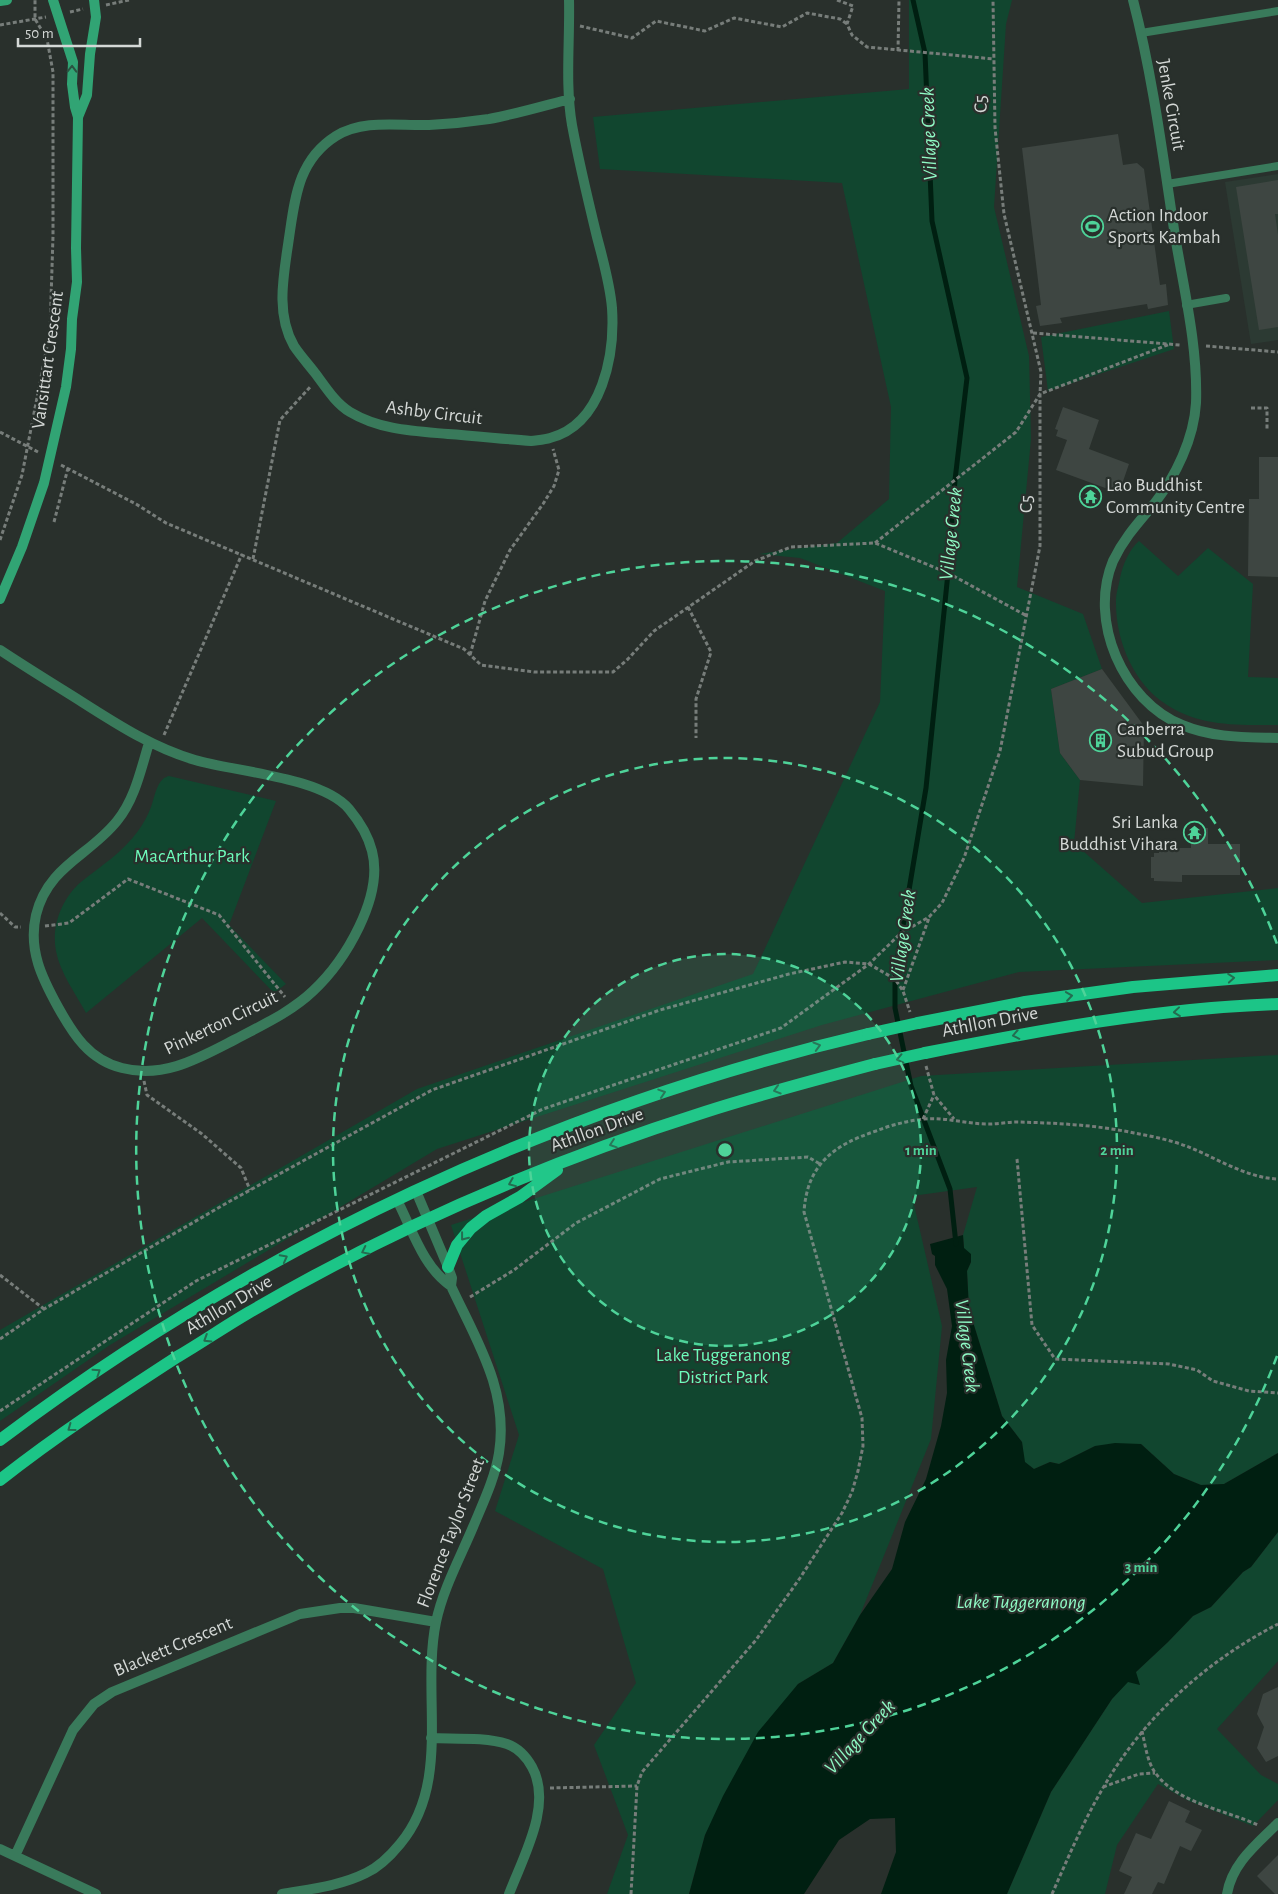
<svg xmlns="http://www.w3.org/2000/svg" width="1278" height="1894" viewBox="0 0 1278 1894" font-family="'Alegreya Sans',sans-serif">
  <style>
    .built { fill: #2c3a33 }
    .green { fill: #11462f }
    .water { fill: #001f11 }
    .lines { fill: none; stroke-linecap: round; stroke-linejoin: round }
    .stream { stroke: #001f11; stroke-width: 5 }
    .building { fill: #3e4642 }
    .path { stroke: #777d7a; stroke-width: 3; stroke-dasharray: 4 2.5; stroke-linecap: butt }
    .lane { stroke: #397a5b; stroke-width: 8 }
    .street { stroke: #397a5b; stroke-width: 10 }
    .secondary { stroke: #31a474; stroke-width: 10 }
    .primary { stroke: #1cc587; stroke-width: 12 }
    .primary-bridge { stroke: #1cc587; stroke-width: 12 }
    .oneway { stroke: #2b5342 }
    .oneway2 { stroke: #246c50 }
    .ring { fill: none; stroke: #4ed399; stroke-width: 2.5; stroke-dasharray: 9 6 }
    .labels { text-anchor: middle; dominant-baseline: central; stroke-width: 4.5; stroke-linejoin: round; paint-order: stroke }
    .street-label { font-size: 19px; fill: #d4d8d6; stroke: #29302c }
    .poi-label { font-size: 19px; fill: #d4d8d6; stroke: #29302c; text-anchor: start }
    .park-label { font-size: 19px; fill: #6dfcbb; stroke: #29302c }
    .water-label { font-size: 20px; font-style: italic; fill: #8ffac5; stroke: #29302c }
    .centre { fill: #4ed399; stroke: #29302c; stroke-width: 2.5 }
    .ring-label { font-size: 15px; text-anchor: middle; font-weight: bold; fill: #4ed399; stroke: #29302c; stroke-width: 4.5; stroke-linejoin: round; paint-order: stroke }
  </style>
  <rect width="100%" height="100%" fill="#29302c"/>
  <!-- built -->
  <path class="built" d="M1278,174V340L1251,344L1225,182Z"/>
  <!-- green -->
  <path class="green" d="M909,0H1012L1006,24L994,207L1029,356L1031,439L1017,587L1083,614L1102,669L1051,689L1060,753L1080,780L1074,843L1142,903L1278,888V960L1019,972L822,1025L437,1149L110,1345L0,1421V1330L417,1089L753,974L880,702L885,591L800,558L759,554L837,543L889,499L891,407L842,183L600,169L593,117L909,89Z
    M1169,311L1174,349L1048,391L1041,337Z
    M1139,541L1178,576L1208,548L1253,584L1248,677L1278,678V725C1239,725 1201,727 1167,705C1133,684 1115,639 1116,600C1116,593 1119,585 1120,578C1123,564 1129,550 1139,541Z
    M169,776L276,801L229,925L286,984L274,993L202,918L86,1013C76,994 60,973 56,951C51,926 62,898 81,882C101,866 123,852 138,831C143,824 148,815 151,807C154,799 156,785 163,779C164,778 168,776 169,776Z
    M1278,1055V1453L1224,1484L1201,1485L1174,1474L1141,1444L1095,1446L1059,1464L1050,1462L1034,1469L1024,1462L1022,1442L1002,1416L969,1309L967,1271L971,1262L964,1248L963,1235L977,1187L912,1196L942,1326L931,1439L860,1615L833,1663L798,1684L705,1835L689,1894H607L628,1835L594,1745L636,1683L603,1569L495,1511L519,1435L451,1225L921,1076Z
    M1278,1532V1661L1217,1729L1261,1775L1278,1784V1800L1253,1826L1189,1801L1158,1784L1117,1845L1105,1894H1007L1051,1792L1112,1699L1136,1672L1168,1642L1193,1616L1211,1607L1243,1572L1251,1567Z"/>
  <!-- water -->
  <path class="water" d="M963,1235L964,1248L971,1254V1262L967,1271L969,1309L1002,1416L1022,1442L1025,1462L1034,1469L1050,1462L1059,1464L1095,1446L1115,1443L1141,1444L1174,1474L1201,1485L1224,1484L1278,1453V1532L1251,1567L1243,1572L1211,1607L1193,1616L1168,1642L1136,1672L1140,1685L1128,1682L1112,1699L1051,1792L1007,1894H881L896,1852L895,1818L870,1819L839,1840L804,1894H689L705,1835L723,1796L758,1732L798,1684L833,1663L860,1615L892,1569L905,1522L926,1479L941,1426L947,1393L946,1360L952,1326L947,1289L935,1265V1256L932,1254L930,1244Z"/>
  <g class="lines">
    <!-- stream -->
    <path class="stream" d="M913,0L925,53L932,221L967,378L955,480L948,573L926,788L895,974V1008L911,1086L950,1189L956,1244"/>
  </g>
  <!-- building -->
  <path class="building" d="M1118,134L1123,165L1137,163L1144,169L1160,285L1166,284L1168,305L1148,309L1147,304L1060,318L1062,323L1040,326L1036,306L1041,305L1022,148Z
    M1278,180V214H1275L1278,235V327L1259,330L1236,187Z
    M1063,407L1099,420L1089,449L1129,464L1119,493L1056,470L1067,440L1056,436L1058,430L1055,429Z
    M1259,457H1278V577L1248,576L1249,499H1259Z
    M1102,669L1144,726L1143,786L1080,780L1060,753L1051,689Z
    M1191,827L1208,828V844H1240V875H1182V882L1154,881V878H1151V857H1154V853H1159V848H1191Z
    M1278,1687V1756L1266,1762L1257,1748L1264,1727L1257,1714L1263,1694Z
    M1169,1801L1190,1811L1185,1822L1202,1830L1191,1851L1180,1846L1164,1884L1158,1882L1152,1894H1124L1132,1877L1119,1871L1136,1833L1151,1839Z
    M1278,1855V1894H1275L1257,1876Z"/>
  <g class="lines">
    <!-- path -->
    <path class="path" d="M837,0L853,6L847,24L852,35L867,47L994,59
      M106,5L129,0
      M70,12L83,9
      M0,25L46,17
      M580,26L632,38L656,21L705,31L734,18L782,27L807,13L840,19L847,24
      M898,51L899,0
      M1033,333L1180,345
      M1206,346L1278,352
      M1251,408H1267V429
      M0,432L38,452
      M61,465L136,504L166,523L464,649L481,665L534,672H613L628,659L654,631L755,561L791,547L875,543L948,573L1027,616
      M54,522L68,468
      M0,540L22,475L50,331L53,236V72L47,39L35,19V0
      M875,543L1016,432L1040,394L1170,344
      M253,559L280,420L311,386
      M688,607L711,652L696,699V738
      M470,655L485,601L510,550L543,504L554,486L559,470L553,449
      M164,735L242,554
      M0,913L15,927H21
      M45,926L69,923L128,879L219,915L285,997
      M903,990L929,918
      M926,1066L934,1095L954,1119
      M144,1081L147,1095L202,1134L241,1168L250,1190
      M923,1119L934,1095
      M1017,1159L1032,1325L1055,1359L1169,1364L1197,1370L1213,1381L1249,1391L1278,1393
      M0,1275L44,1309
      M470,1297L514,1270L576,1223L660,1179L728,1162L808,1157L820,1164
      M0,1339L44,1309L232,1200L432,1090L660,1010L789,974L845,962L869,964L895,979L903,991L910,1012
      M0,1411L196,1281L543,1109L781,1028L869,964L901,933L929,917L942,903L964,858L1000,751L1040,546V394L1041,372L1004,214L995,128L993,0
      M1142,1731C1145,1744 1147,1760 1154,1771C1175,1803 1226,1810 1258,1825
      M1103,1787L1139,1774L1155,1773
      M550,1788L637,1786
      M631,1894L637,1786L642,1772L756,1640L800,1578L842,1513L852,1492L858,1471L863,1446L862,1418L804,1212C807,1164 834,1145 876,1131C891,1125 907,1121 924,1119C946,1117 966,1124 988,1124C998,1124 1008,1122 1018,1122C1056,1123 1097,1125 1134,1133C1151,1136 1170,1140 1186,1146C1215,1157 1246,1178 1278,1179
      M1052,1894C1068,1858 1083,1822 1103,1788C1143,1718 1206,1661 1278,1624"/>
    <!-- lane -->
    <path class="lane" d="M1141,33L1278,11
      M1167,184L1278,166
      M1186,305L1226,298"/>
    <!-- street -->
    <path class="street" d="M569,0C570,41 565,85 572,125C579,163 588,200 597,237C603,260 610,284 612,308C615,354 603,424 550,438C544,440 537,440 531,441C504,439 476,436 448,434C414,431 380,430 350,412C335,403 325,386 315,373C308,364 300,355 294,346C275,313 284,274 289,238C295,198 298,160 336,136C364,119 398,126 429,125C448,124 469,122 489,119C516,114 543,106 570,99
      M1133,0C1153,77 1163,157 1175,236C1184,290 1198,347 1196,403C1194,438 1176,476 1154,504C1138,523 1124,538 1113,561C1088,621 1123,701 1182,725C1213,738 1245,737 1278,738
      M0,650C27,668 55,685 82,702C118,725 154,748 195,760C236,772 322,777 349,809C359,821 368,835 372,851C384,897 345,961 313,991C291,1012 262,1025 236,1039C199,1058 164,1079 122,1068C89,1060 73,1034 58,1007C42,978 28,950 36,915C48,866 89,856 117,821C135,799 141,769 149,743
      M416,1191L448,1267L452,1278L451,1286
      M431,1738C454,1739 486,1737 507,1744C518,1748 527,1758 532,1767C553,1805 523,1857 509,1894
      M0,1849L96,1894
      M15,1856L73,1730L94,1704L112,1692L300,1614L340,1608H354L436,1622
      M282,1894C310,1889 340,1886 366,1873C379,1867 391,1855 400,1844C452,1782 421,1695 436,1622C443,1589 460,1558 473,1527C483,1503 495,1478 499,1453C509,1390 476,1340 451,1286C423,1267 412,1229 397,1200
      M1227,1894C1232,1863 1257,1844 1278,1823"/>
    <!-- secondary -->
    <path class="secondary" d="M53,0L73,62L72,84L75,107L78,117
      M0,1L7,0
      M0,599L22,547L44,483L66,387L71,349L72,319L77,282L76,248L78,117L87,95L90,54L96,17L94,0"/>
    <!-- primary -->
    <path class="primary" d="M918,1023L1025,1002L1133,987L1278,975
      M925,1053C1041,1030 1159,1008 1278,1004
      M448,1267L457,1245L471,1228L486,1216L520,1197L557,1170
      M0,1440C256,1247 556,1107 868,1034
      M0,1480C57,1435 117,1396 177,1357C201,1343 224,1327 248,1313C391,1229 547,1162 705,1112C761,1094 818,1079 875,1064"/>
    <!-- primary-bridge -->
    <path class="primary-bridge" d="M868,1034L918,1023
      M875,1064L925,1053"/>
  </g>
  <!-- one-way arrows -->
  <defs><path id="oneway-chevron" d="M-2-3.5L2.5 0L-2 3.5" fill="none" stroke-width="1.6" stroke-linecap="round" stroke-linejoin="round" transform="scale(1.25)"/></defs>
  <use class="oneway" href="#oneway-chevron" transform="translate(72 69) rotate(-89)"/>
  <g class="oneway2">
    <use href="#oneway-chevron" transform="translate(1231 978) rotate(-5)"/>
    <use href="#oneway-chevron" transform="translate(1069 996) rotate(-8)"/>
    <use href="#oneway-chevron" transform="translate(1177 1012) rotate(174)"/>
    <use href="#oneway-chevron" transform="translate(1016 1035) rotate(169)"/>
    <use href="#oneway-chevron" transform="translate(817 1046) rotate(-16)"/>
    <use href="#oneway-chevron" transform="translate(900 1059) rotate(168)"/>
    <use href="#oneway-chevron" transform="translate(777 1090) rotate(163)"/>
    <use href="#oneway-chevron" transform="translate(662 1093) rotate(-18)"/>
    <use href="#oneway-chevron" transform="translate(613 1144) rotate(161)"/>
    <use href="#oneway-chevron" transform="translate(512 1183) rotate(158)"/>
    <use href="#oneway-chevron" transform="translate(464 1237) rotate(128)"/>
    <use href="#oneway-chevron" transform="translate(365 1251) rotate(154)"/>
    <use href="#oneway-chevron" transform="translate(284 1258) rotate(-28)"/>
    <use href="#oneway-chevron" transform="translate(207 1339) rotate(148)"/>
    <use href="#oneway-chevron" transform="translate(97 1372) rotate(-34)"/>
    <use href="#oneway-chevron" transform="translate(71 1428) rotate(144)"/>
  </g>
  <!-- distance rings -->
  <circle cx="725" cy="1150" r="196" fill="#4ed399" fill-opacity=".12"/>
  <g class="ring">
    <circle cx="725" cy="1150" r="196"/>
    <circle cx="725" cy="1150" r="392"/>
    <path d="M1277 1356A589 589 0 1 1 1277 944"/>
  </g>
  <!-- icons -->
  <defs>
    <symbol id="stadium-ring" viewBox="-11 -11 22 22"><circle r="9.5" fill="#29302c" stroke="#4ed399" stroke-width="1.5"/><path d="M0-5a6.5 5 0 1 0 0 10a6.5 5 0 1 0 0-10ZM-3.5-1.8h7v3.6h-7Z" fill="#4ed399"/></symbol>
    <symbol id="temple-ring" viewBox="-11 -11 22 22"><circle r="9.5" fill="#29302c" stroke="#4ed399" stroke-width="1.5"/><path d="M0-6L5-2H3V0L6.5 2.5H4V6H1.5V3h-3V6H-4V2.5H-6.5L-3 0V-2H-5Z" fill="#4ed399"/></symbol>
    <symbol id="building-ring" viewBox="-11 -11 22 22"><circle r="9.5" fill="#29302c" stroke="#4ed399" stroke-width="1.5"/><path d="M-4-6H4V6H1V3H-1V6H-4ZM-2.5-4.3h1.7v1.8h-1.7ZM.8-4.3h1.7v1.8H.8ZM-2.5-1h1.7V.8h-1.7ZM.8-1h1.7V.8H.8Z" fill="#4ed399"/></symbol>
  </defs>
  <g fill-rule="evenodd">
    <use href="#stadium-ring" x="1080" y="214" width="25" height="25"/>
    <use href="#temple-ring" x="1078" y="484" width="25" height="25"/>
    <use href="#building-ring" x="1088" y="728" width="25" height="25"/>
    <use href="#temple-ring" x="1182" y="820" width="25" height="25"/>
  </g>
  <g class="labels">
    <!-- street labels -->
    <g class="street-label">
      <text transform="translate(981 104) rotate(-91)">C5</text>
      <text transform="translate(1171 105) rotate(80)">Jenke Circuit</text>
      <text transform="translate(48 360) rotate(-82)">Vansittart Crescent</text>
      <text transform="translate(434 413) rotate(7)">Ashby Circuit</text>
      <text transform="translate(1026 504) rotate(-90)">C5</text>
      <text transform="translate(990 1022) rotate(-11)">Athllon Drive</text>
      <text transform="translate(221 1023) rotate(-26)">Pinkerton Circuit</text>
      <text transform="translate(597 1130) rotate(-20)">Athllon Drive</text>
      <text transform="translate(229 1305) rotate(-31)">Athllon Drive</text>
      <text transform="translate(451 1533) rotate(-69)">Florence Taylor Street</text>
      <text transform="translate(173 1647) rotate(-23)">Blackett Crescent</text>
    </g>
    <!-- poi labels -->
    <g class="poi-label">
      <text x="1108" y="215">Action Indoor<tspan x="1108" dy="22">Sports Kambah</tspan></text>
      <text x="1106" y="485">Lao Buddhist<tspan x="1106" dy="22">Community Centre</tspan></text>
      <text x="1117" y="729">Canberra<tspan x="1117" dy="22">Subud Group</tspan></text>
      <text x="1178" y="822" text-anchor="end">Sri Lanka<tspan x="1178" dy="22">Buddhist Vihara</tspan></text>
    </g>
    <!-- park labels -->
    <g class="park-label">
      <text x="192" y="856">MacArthur Park</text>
      <text x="723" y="1355">Lake Tuggeranong<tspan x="723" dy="22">District Park</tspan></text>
    </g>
    <!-- water labels -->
    <g class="water-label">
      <text transform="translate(929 134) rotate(-92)">Village Creek</text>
      <text transform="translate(951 534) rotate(-84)">Village Creek</text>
      <text transform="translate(903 936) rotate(-82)">Village Creek</text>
      <text transform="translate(967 1346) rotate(83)">Village Creek</text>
      <text x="1021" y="1602">Lake Tuggeranong</text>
      <text transform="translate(860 1737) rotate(-47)">Village Creek</text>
    </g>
  </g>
  <circle cx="725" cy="1150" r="8" class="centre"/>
  <g class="ring-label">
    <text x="921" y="1155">1 min</text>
    <text x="1117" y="1155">2 min</text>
    <text x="1141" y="1572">3 min</text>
  </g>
  <!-- scale -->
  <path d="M18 38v8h122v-8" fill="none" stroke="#d4d8d6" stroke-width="2.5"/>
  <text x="25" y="38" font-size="15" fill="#d4d8d6" stroke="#29302c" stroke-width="4" paint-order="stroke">50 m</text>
</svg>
